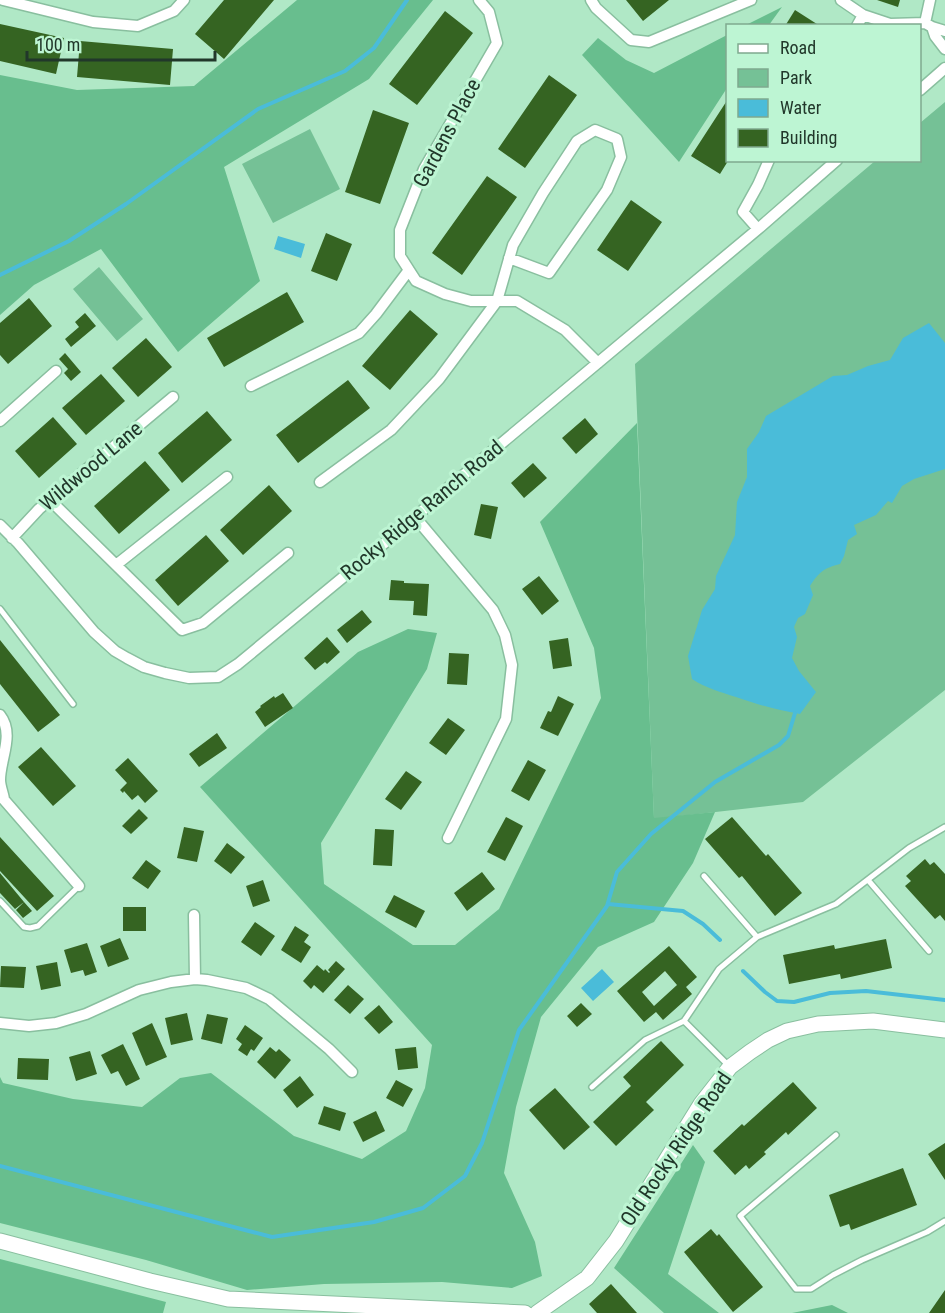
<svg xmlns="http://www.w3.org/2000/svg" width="945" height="1313" viewBox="0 0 945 1313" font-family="'Roboto Condensed',sans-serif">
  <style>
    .green { fill: #75c196 }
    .forest { fill: #68be8e }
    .water { fill: #4abcd9 }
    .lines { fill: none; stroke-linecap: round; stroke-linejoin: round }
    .stream { stroke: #4abcd9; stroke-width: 4 }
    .building { fill: #356422; fill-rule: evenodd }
    .lane-casing { stroke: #89bf9f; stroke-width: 8 }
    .street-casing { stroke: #89bf9f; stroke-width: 13 }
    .secondary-casing { stroke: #89bf9f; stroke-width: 17 }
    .lane { stroke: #fff; stroke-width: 5 }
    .street { stroke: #fff; stroke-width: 10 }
    .secondary { stroke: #fff; stroke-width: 15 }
    .labels { text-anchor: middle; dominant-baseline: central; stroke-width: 6; stroke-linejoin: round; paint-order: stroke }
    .street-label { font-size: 21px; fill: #21372a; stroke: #bdf5d3 }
  </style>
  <rect width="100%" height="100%" fill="#b0e8c6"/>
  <!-- green -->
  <path class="green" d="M945,102V690L803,802L654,819L635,364L875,161L920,160V123Z
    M310,129L340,189L273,223L242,164Z
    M99,267L143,319L117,341L73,289Z"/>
  <!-- forest -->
  <path class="forest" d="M297,0H433L369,79L224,167L260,281L178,352L101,249L34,285L0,315V75L77,90L194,86Z
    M782,7L769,25H746Z
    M727,35V88L679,162L582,55L598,38L626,60L654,73Z
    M637,423L654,818L715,812L693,863L654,922L598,947L541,1017L516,1107L504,1173L535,1242L542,1276L512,1288L442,1282L324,1284L247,1290L146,1260L0,1223V1077L3,1083L73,1099L142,1107L180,1078L211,1073L294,1136L362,1159L406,1131L425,1088L432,1045L200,787L358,652L408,629L437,633L427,669L321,843L324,884L413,945H455L499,909L601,698L594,648L540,522Z
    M693,1145L705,1162L668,1274L719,1313H664L614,1268Z
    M0,1259L166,1302L163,1313H0Z
    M832,1305L848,1313H792Z"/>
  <!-- water -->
  <path class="water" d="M278,236L305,244L301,258L274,249Z
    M929,323L945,343V469L914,479L902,486L892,503L888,501L876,515L854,525L857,534L848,540L844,556L840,564C824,568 819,572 810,586L813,595L805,614L798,618L794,627L797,637L792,658L799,671L816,692L800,714C777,710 759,705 736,697C720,692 706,688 692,679L688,656L702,610L715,589L716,576L735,535L737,502L747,477V449L759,432L766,416L833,376L847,375L868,366L890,360L903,338Z
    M602,969L614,982L593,1001L581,988Z"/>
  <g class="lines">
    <!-- stream -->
    <path class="stream" d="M0,275L69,241L126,204L258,109L345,71L374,48L407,0
      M608,904L683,911L703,924L720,940
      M743,971L765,992L777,1001L794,1002L830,993L866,991L945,1000
      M0,1166L272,1237L374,1222L423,1208L465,1176L482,1143L519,1030L607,906L617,872L651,834L715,782L779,745L788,736L795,713"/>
  </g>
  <!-- building -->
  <path class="building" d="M224,0H274L224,59L195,34Z
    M626,0H669L643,21Z
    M877,0H900L898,7Z
    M795,10L820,26H785Z
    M445,11L473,33L417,105L389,84Z
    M0,24L64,38L56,74L0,61Z
    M80,41L173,49L170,85L77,77Z
    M549,75L577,95L525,168L498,149Z
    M728,99V161L720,174L691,156Z
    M373,110L409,123L380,204L345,192Z
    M487,176L517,197L462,275L432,253Z
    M631,200L662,222L628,271L597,250Z
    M326,233L352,244L337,281L311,271Z
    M287,292L304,322L224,367L207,338Z
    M29,298L52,326L8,364L0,355V323Z
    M410,310L438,334L390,390L362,366Z
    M85,313L96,326L71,347L65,339L79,327L75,322Z
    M146,338L172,367L138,397L112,368Z
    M65,353L81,372L71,381L64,373L68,369L59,359Z
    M101,374L125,401L86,435L62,408Z
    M348,380L370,408L298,463L276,435Z
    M207,411L232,440L182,483L158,453Z
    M53,417L77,444L39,478L15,451Z
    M585,418L598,434L576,454L562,438Z
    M145,461L170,490L119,534L94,506Z
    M533,463L547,478L524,498L511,483Z
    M269,485L292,511L243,555L220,530Z
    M481,504L498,507L491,539L474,535Z
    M206,535L229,561L178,606L155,580Z
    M539,576L559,601L542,615L522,589Z
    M391,580L404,581V583L429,584L427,616L413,615L414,601L389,600Z
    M362,610L372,622L347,643L337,630Z
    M327,637L340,652L327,664L325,662L315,670L304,658Z
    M568,638L572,666L553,669L549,641Z
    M0,640L60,715L38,732L0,684Z
    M449,653L469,654L467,685L447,684Z
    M283,693L293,708L265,727L255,712L261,707L260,706L274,696L275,698Z
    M558,696L574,704L558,736L540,728L548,711L551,712Z
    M448,718L465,730L446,755L429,743Z
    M217,733L227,748L199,767L189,754Z
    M41,747L76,786L53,806L18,767Z
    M128,758L158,791L145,803L138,795L132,800L124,791L123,793L120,790L127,783L115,770Z
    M528,760L546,770L529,801L511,791Z
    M406,771L422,782L401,810L385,799Z
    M139,809L148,818L131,834L122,826Z
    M506,817L523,826L505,861L487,852Z
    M732,817L766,856L768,854L802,893L775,916L742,876L739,878L705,839Z
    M184,827L204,831L197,862L177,858Z
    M375,829L394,830L392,866L373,865Z
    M0,837L54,896L37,911L0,871Z
    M227,843L245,857L231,874L214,861Z
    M925,859L930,865L934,862L945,874V921L940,915L935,919L905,886L911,881L906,876Z
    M146,860L161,871L148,889L132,878Z
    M482,872L495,889L467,911L454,893Z
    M0,873L24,902L15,909L0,893Z
    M263,880L270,901L253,907L246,886Z
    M394,895L425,911L416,928L385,912Z
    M24,902L32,911L23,918L16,910Z
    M123,907H146V931H123Z
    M255,922L275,936L261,956L241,942Z
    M295,926L309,935L304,942L311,947L301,963L281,950Z
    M120,938L129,959L108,967L100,946Z
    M886,939L892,968L841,979L840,974L789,984L783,955L834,945L835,949Z
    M87,943L97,972L85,976L83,970L71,973L64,950Z
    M669,946L697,977L686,987L692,994L663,1020L656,1012L644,1022L617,991ZM665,971L677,985L654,1006L642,992Z
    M336,961L345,969L323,993L314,985L311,989L303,981L317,965L324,971L325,969L329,973L330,972L328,970Z
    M57,962L61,986L41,990L36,966Z
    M1,966L26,967L24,988L0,987Z
    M348,985L364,999L350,1014L334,1000Z
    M581,1003L592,1014L577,1027L567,1016Z
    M379,1005L393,1022L379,1034L364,1018Z
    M187,1013L193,1040L171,1045L165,1018Z
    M207,1014L228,1018L222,1044L201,1039Z
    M152,1023L167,1057L146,1066L132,1033Z
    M245,1025L263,1038L254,1051L251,1049L247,1056L238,1050L242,1044L236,1039Z
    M661,1041L684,1065L646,1102L654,1110L616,1146L593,1122L631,1086L623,1077Z
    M123,1044L140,1079L126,1086L118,1071L111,1074L101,1055Z
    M270,1047L276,1052L279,1049L291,1060L275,1079L257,1062Z
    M416,1047L418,1068L398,1070L395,1049Z
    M90,1051L97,1074L76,1081L69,1057Z
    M18,1058L49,1059L48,1080L17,1079Z
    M300,1076L314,1095L297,1108L283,1090Z
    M396,1080L413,1089L403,1107L386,1098Z
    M793,1082L817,1108L788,1135L786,1132L764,1152L766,1154L749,1169L746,1165L735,1175L713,1151L742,1124L744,1126Z
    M555,1088L590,1127L564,1150L529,1110Z
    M324,1106L346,1113L340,1131L318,1124Z
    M376,1111L385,1131L363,1142L353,1122Z
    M945,1143V1180L928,1154Z
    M903,1168L917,1205L851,1230L849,1224L840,1227L829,1195Z
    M711,1229L717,1236L719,1234L763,1287L733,1312L684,1252Z
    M611,1284L637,1313H597L589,1304Z
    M945,1290V1313H929Z"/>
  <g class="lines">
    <defs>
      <path id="lane" d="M0,609L73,704
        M704,876L757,937
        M868,880L929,951
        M0,901L24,927L30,928L38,926L79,886
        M684,1021L730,1067
        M592,1087L645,1040L684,1021L719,969L757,937L836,904L909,848L945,827
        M836,1135L740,1216L796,1289H811L833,1275L862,1260L927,1232L945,1221"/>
      <path id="street" d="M3,0L93,22L138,26L174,11L184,0
        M479,0L489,12L497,43L424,169L400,230V256L416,281L445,294L471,301H517L565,330L598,363
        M591,0L596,8L631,40L649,42L751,0
        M841,0L863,15L890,24L925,23L932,27L945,31
        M925,23L930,0
        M857,26L863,15
        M932,27L935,36L945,49
        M920,90L945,68
        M758,229L743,212L758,185L769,160
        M251,386L359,333L376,314L409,270
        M0,421L56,371
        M320,482L391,430L439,379L497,301L513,245L543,193L577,141L595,130L617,139L621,157L607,190L549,273L509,258
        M50,500L182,630L203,623L288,553
        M415,517L493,610L505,635L512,665L506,719L448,838
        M0,525L18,543L94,632L115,651L127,658L144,667L165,673L189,678L218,677L238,664L404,527L448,488L758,229L837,160
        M12,538L39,509L173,397
        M116,565L227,477
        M0,715C15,734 0,759 0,780C0,786 3,793 4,799
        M0,795L79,886
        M194,915L195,979
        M0,1023L29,1026L56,1023L86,1014L139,990L171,982L195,979L207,980L246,988L269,999L329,1049L352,1072"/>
      <path id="secondary" d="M0,1241L150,1281L228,1299L525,1313
        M537,1313L587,1278L616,1241L701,1104L730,1067L750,1052L768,1040L787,1031L818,1024L873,1021L945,1030"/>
    </defs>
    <!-- lane casing -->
    <use href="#lane" class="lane-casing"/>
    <!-- street casing -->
    <use href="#street" class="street-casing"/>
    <!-- secondary casing -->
    <use href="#secondary" class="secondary-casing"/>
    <!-- lane -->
    <use href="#lane" class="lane"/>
    <!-- street -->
    <use href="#street" class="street"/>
    <!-- secondary -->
    <use href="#secondary" class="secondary"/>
  </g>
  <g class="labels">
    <!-- street labels -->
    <g class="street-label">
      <text transform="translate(447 133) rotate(-62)">Gardens Place</text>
      <text transform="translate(91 466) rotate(-40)">Wildwood Lane</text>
      <text transform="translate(422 510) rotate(-40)">Rocky Ridge Ranch Road</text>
      <text transform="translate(676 1149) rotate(-56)">Old Rocky Ridge Road</text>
    </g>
  </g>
  <!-- legend -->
  <rect x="726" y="24" width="195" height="138" fill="#bdf5d3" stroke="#7fa98f" stroke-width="1.5"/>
  <rect x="738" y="44" width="30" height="9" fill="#ffffff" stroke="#7fa98f" stroke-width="1.5"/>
  <text x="780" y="54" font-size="18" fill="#21372a">Road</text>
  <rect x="738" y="69" width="30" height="18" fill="#75c196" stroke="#7fa98f" stroke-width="1.5"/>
  <text x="780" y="84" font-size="18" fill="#21372a">Park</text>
  <rect x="738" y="99" width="30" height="18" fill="#4abcd9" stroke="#7fa98f" stroke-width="1.5"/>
  <text x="780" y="114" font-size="18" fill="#21372a">Water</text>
  <rect x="738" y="129" width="30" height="18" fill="#356422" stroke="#7fa98f" stroke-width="1.5"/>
  <text x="780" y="144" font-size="18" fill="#21372a">Building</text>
  <!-- scale -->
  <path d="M27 51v9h188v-9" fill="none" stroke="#21372a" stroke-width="3"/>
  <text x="36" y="51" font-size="18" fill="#21372a" stroke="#bdf5d3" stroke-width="4.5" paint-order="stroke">100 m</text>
</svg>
